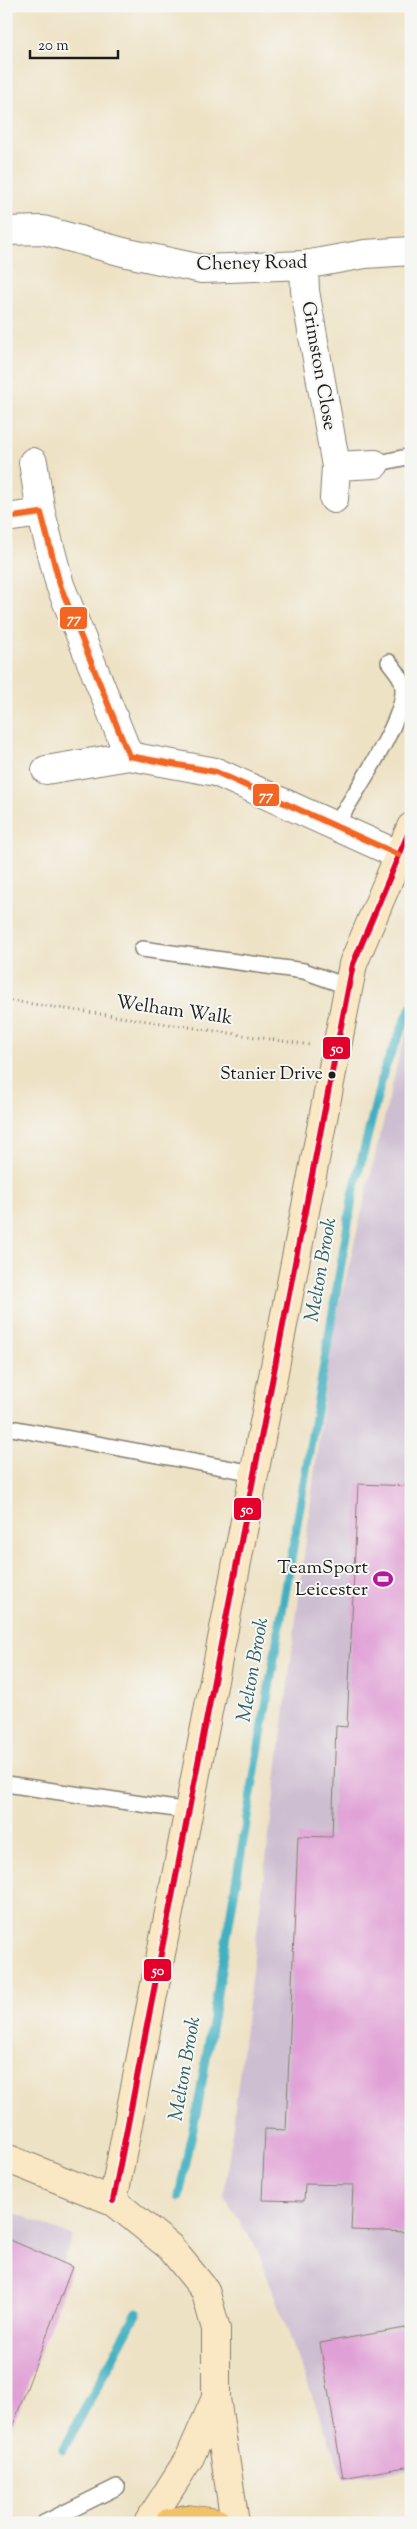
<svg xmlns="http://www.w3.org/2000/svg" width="417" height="2529" viewBox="0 0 417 2529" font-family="'Sorts Mill Goudy',serif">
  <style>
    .industrial { fill: #cebed1 }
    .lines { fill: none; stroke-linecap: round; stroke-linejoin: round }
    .stream { stroke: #43b0c0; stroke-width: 9 }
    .building { fill: #e09fd5 }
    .lane-casing { stroke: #857f70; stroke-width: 18 }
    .street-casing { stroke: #857f70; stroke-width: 30 }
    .secondary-casing { stroke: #857f70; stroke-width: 30 }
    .highway-casing { stroke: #857f70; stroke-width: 30 }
    .path { stroke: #857f70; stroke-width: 3; stroke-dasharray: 1 4; stroke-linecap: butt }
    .lane { stroke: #fff; stroke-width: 15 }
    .street { stroke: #fff; stroke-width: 28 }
    .secondary { stroke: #fae7c3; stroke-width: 28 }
    .highway { stroke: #f2c26a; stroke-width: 28 }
    .bus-1-casing { stroke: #f6f6f2; stroke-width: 10 }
    .bus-2-casing { stroke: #f6f6f2; stroke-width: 10 }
    .bus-1 { stroke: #e4002b; stroke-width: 6 }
    .bus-2 { stroke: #f26522; stroke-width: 6 }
    .bus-dot { fill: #1c1c1c; stroke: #f6f6f2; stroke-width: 2 }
    .labels { text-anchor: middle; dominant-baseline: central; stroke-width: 4; stroke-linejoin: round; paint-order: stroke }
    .bus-label { font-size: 18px; fill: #1c1c1c; stroke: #f6f6f2; text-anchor: end }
    .street-label { font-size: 19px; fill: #1c1c1c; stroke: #f6f6f2 }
    .poi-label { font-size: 19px; fill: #1c1c1c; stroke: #f6f6f2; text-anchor: end }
    .water-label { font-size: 20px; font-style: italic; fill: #2e5f66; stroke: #f6f6f2 }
    .line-badge { stroke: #f6f6f2; stroke-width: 2 }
    .badge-label { font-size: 14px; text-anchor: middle; font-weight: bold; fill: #fff }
  </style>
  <rect width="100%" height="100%" fill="#f6f6f2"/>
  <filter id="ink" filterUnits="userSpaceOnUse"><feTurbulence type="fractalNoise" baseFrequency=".02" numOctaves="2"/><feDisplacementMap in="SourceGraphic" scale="10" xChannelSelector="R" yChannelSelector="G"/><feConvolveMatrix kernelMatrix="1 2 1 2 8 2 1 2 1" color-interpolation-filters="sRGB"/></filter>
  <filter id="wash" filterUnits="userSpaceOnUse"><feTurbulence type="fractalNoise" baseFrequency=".0096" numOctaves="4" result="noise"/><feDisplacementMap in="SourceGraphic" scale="20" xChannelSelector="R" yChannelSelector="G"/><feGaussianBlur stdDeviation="1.12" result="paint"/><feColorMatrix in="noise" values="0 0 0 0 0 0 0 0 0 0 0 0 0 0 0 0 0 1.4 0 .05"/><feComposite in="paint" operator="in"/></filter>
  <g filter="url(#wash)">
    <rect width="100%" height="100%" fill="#eee2c5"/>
    <!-- industrial -->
    <path class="industrial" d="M411,1024V2470L343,2478L257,2249L224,2196L331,1340L400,1052Z
      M6,2209L73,2237L6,2390Z"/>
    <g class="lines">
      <!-- stream -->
      <path class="stream" d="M179,2196L199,2100L353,1194L384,1070L411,1007
        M63,2450L137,2312"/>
    </g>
    <g id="blocks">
      <!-- building -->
      <path class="building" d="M358,1484L411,1486V2232L351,2230L353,2185L305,2184L304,2201L262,2200L265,2129L286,2130L298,1836L332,1837L336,1726L347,1727Z
        M6,2238L72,2267L9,2436H6Z
        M411,2327V2466L343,2478L320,2343Z"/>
    </g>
  </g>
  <g filter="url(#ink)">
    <use href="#blocks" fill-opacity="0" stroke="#857f70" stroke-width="1"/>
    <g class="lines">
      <defs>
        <path id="lane" d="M375,464L411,456
          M335,826C352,797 405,720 403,689C403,678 396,671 389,662
          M142,949L304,971L349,987
          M6,1427L254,1473
          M6,1784L189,1811
          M44,2523L117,2487"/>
        <path id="street" d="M6,231L43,230L123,252L202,269L304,265L365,254L411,251
          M304,265L305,291L336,466L334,499
          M33,462L41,513
          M336,466L375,464
          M6,518L41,513L60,585L129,756L216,772L399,855
          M46,770L129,756"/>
        <path id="secondary" d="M6,2158L113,2201L170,2247L205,2290L216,2329V2398L235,2523
          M113,2201L353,964L411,827
          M148,2523L190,2457L216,2398"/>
        <path id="highway" d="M169,2523L187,2519L217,2523"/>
      </defs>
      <!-- lane casing -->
      <use href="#lane" class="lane-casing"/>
      <!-- street casing -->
      <use href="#street" class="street-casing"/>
      <!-- secondary casing -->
      <use href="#secondary" class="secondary-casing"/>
      <!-- highway casing -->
      <use href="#highway" class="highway-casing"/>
      <!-- path -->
      <path class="path" d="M6,1000L310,1045"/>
      <!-- lane -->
      <use href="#lane" class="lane"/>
      <!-- street -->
      <use href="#street" class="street"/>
      <!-- secondary -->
      <use href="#secondary" class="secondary"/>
      <!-- highway -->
      <use href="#highway" class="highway"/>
      <defs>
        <path id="bus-1" d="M113,2201L353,964L411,827"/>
        <path id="bus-2" d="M6,518L41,513L60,585L129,756L216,772L399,855"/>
      </defs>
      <!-- bus-1 casing -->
      <use href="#bus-1" class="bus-1-casing"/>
      <!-- bus-2 casing -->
      <use href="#bus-2" class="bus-2-casing"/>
      <!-- bus-1 -->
      <use href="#bus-1" class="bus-1"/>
      <!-- bus-2 -->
      <use href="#bus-2" class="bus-2"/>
    </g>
  </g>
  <!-- icons -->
  <defs>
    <symbol id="stadium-bare" viewBox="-9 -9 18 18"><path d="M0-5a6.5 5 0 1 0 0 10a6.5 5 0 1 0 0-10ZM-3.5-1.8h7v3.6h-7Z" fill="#b5179e" stroke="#f6f6f2" stroke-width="2.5" paint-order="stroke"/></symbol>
  </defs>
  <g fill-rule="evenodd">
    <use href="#stadium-bare" x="369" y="1565" width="28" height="28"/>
  </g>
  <!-- markers -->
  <circle class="bus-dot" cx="332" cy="1075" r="4.5"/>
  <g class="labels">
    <!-- bus labels -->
    <g class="bus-label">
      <text x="323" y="1075">Stanier Drive</text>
    </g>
    <!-- street labels -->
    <g class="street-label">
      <text transform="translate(252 264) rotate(-1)">Cheney Road</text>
      <text transform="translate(318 366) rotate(80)">Grimston Close</text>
      <text transform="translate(174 1011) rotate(8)">Welham Walk</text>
    </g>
    <!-- poi labels -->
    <g class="poi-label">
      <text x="368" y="1568">TeamSport<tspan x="368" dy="22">Leicester</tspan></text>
    </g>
    <!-- water labels -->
    <g class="water-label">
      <text transform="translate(322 1270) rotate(-80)">Melton Brook</text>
      <text transform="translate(254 1670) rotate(-80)">Melton Brook</text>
      <text transform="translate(186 2069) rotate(-80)">Melton Brook</text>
    </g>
  </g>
  <g class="line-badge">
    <rect x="59" y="606" width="29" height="24" rx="5" fill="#f26522"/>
    <rect x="252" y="783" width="28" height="24" rx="5" fill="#f26522"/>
    <rect x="322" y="1036" width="29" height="24" rx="5" fill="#e4002b"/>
    <rect x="233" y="1497" width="29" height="24" rx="5" fill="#e4002b"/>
    <rect x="143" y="1958" width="29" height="24" rx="5" fill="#e4002b"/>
  </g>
  <g class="badge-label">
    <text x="74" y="623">77</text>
    <text x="266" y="800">77</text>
    <text x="337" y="1053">50</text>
    <text x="247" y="1514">50</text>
    <text x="158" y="1975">50</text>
  </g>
  <!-- margin -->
  <rect width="417" height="2529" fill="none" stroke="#f6f6f2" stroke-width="25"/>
  <!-- scale -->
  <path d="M30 50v8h88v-8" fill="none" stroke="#1c1c1c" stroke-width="2.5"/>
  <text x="38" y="50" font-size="15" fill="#1c1c1c" stroke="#f6f6f2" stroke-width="4" paint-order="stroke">20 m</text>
</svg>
